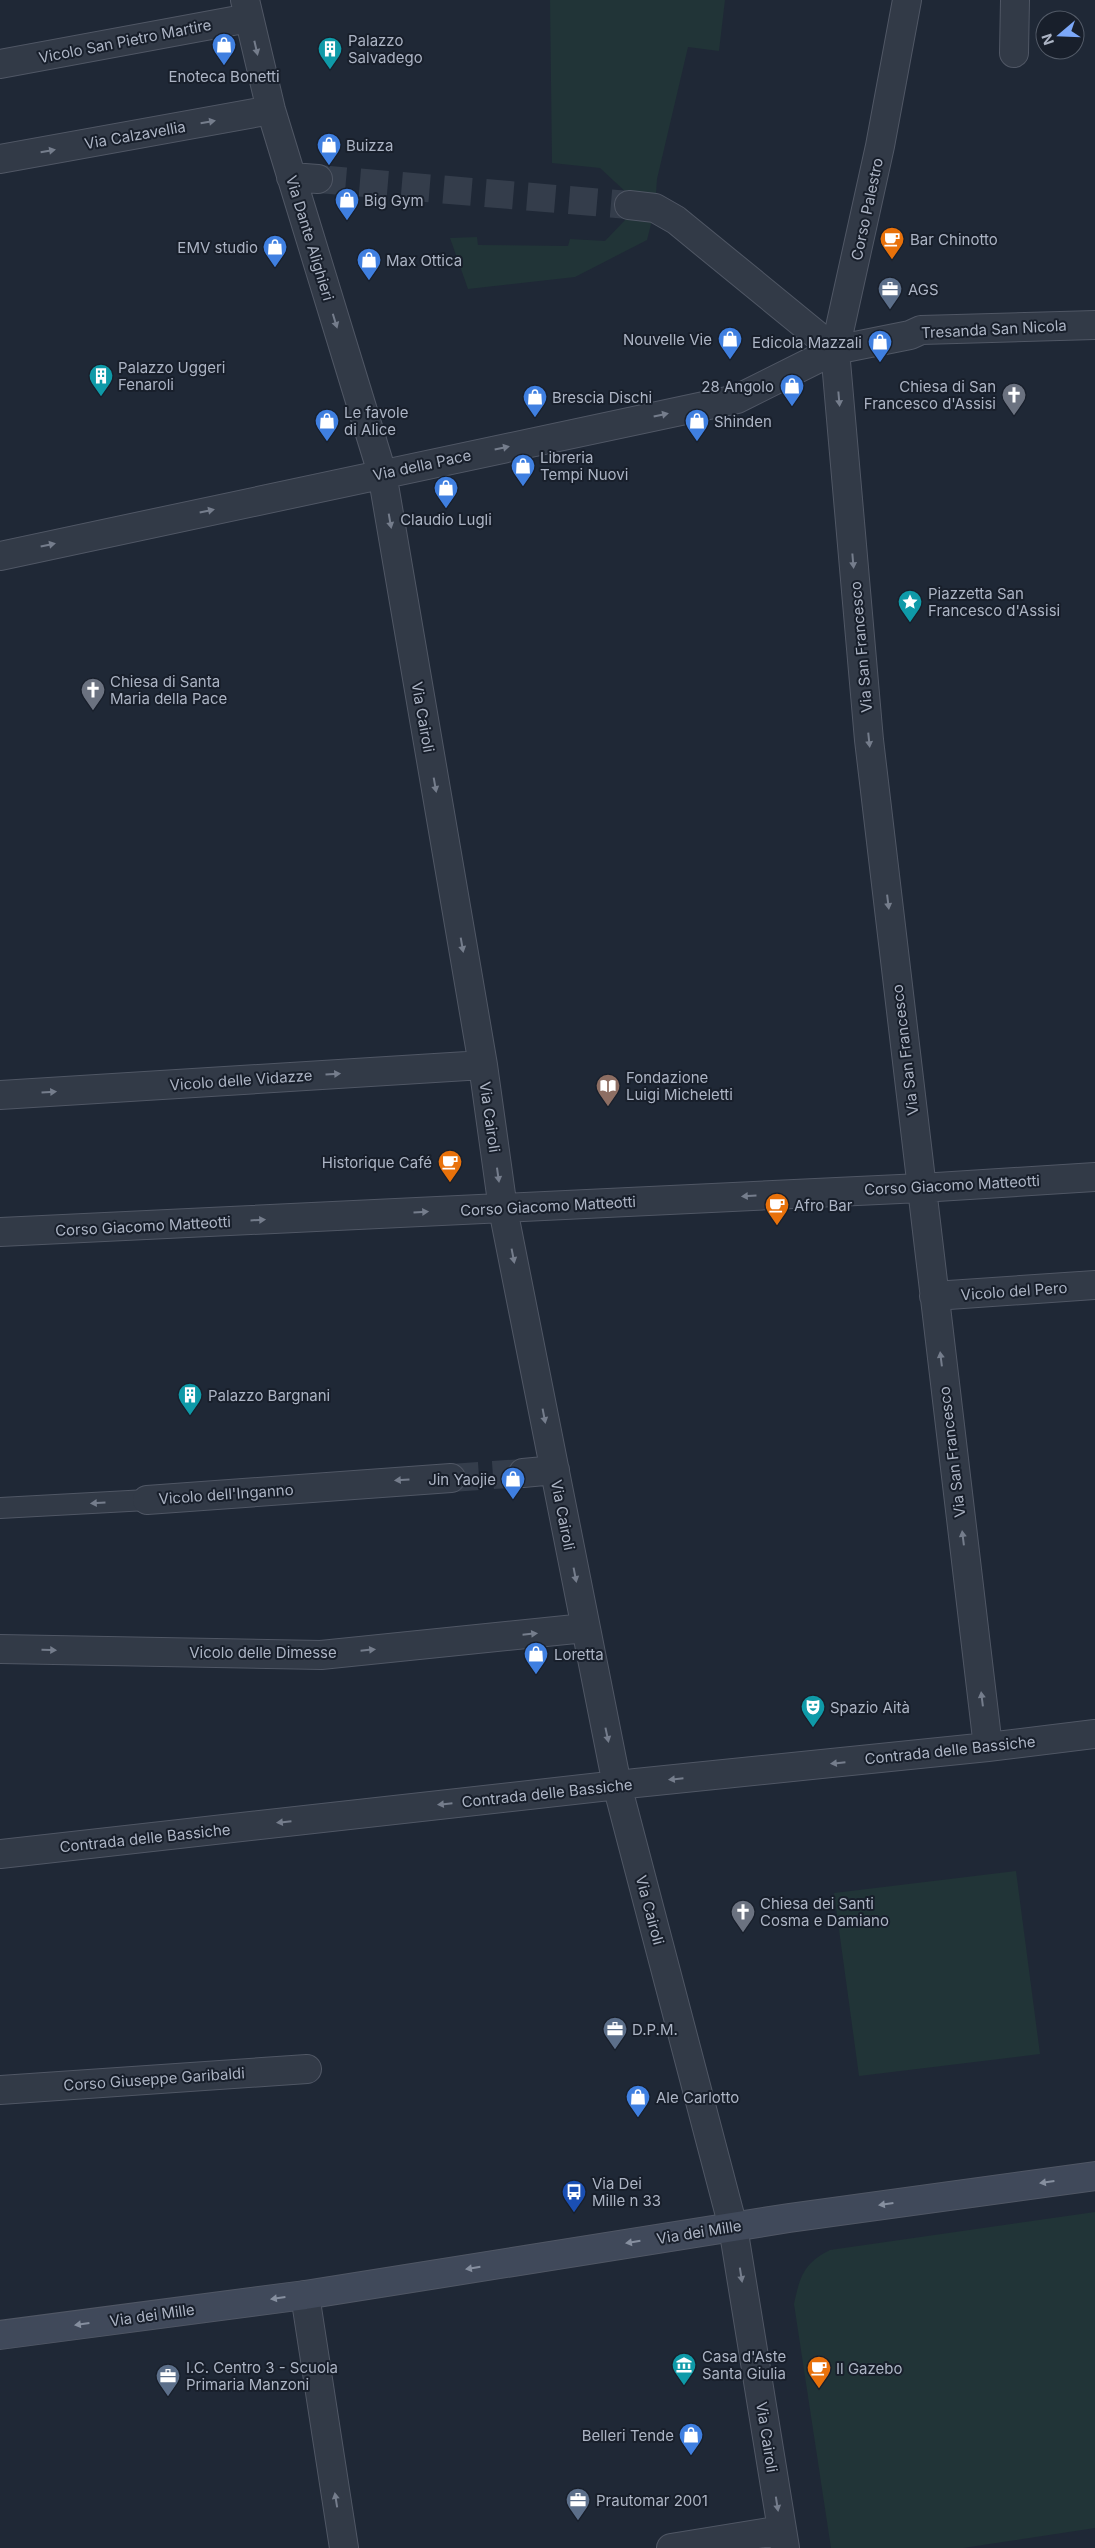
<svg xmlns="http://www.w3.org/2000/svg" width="1095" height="2548" viewBox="0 0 1095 2548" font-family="Inter,sans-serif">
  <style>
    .green { fill: #213437 }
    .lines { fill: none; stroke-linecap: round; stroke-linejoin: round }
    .street-tunnel { stroke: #343d4b; stroke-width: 28; stroke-dasharray: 28 14; stroke-linecap: butt }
    .lane-casing { stroke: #505765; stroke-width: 22 }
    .street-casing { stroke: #505765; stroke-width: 30 }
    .secondary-casing { stroke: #505765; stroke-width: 30 }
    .lane { stroke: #323a47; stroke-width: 20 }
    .street { stroke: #323a47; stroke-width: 28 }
    .secondary { stroke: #40495a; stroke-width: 28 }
    .oneway { fill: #757d8c }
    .oneway2 { fill: #868f9f }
    .labels { text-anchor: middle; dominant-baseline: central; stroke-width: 4; stroke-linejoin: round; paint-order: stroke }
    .poi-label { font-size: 15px; fill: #acb4c4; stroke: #181f2b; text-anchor: start }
    .street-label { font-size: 15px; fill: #acb4c4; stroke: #181f2b }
  </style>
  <rect width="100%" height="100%" fill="#1f2836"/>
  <!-- green -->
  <path class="green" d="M550,0H725L719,51L688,47L657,179L655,208L647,240L575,277L468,289L450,238L477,237L478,245L568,246L570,239L605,241L627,218L628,194L600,168L552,163Z
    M1016,1871L1040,2054L859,2076L834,1893Z
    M1095,2212V2528L963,2548H831L794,2304C800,2276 804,2263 830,2250Z"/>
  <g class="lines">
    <!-- street-tunnel -->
    <path class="street-tunnel" d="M318,179L629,205
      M451,1478L523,1473"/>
    <defs>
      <path id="lane" d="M0,1508L147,1500"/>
      <path id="street" d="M245,0L271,110L382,473L483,1065L503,1209L617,1785L733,2227L785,2548
        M907,0L880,146L835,350L869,740L988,1747
        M1014,53L1015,0
        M0,64L249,18
        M0,159L271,110
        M291,177L318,179
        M629,205L655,208L676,220L835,350
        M0,556L737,399L835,350L910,335L921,330L1095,325
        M0,1095L483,1065
        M0,1232L921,1188L1095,1177
        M934,1296L1095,1285
        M523,1473L555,1470
        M147,1500L451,1478
        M0,1649L321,1655L585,1628
        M0,1854L636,1783L988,1747L1095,1734
        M0,2090L307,2069
        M305,2295L344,2548
        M671,2548L782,2530"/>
      <path id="secondary" d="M0,2335L305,2295L789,2218L1095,2176"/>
    </defs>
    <!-- lane casing -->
    <use href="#lane" class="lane-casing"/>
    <!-- street casing -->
    <use href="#street" class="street-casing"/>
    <!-- secondary casing -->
    <use href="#secondary" class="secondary-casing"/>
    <!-- lane -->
    <use href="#lane" class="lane"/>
    <!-- street -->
    <use href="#street" class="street"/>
    <!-- secondary -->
    <use href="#secondary" class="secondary"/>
  </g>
  <!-- one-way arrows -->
  <defs><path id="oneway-solid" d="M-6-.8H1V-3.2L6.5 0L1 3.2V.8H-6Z" transform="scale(1.25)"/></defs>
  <g class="oneway">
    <use href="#oneway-solid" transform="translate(256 48) rotate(77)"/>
    <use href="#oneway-solid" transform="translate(208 122) rotate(-10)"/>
    <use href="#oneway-solid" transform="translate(48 151) rotate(-10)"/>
    <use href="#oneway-solid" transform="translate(335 321) rotate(73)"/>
    <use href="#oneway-solid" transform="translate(839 399) rotate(85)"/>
    <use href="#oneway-solid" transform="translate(661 415) rotate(-12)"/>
    <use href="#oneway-solid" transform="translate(502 448) rotate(-12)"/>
    <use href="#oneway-solid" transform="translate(207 511) rotate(-12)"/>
    <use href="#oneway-solid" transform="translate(390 521) rotate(80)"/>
    <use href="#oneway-solid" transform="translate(48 545) rotate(-12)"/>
    <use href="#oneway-solid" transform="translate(853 561) rotate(85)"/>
    <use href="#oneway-solid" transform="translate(869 740) rotate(84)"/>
    <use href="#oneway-solid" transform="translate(435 785) rotate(80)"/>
    <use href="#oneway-solid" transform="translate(888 902) rotate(83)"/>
    <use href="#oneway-solid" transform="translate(462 945) rotate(80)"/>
    <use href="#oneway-solid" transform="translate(333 1074) rotate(-4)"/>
    <use href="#oneway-solid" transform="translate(49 1092) rotate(-4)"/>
    <use href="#oneway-solid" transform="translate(498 1175) rotate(82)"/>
    <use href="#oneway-solid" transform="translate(749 1196) rotate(177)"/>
    <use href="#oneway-solid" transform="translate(421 1212) rotate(-3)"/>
    <use href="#oneway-solid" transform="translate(258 1220) rotate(-3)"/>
    <use href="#oneway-solid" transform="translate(513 1256) rotate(79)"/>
    <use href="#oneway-solid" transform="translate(941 1359) rotate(-97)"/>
    <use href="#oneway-solid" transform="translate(544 1416) rotate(79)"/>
    <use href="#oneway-solid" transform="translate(402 1480) rotate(176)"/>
    <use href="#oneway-solid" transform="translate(98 1503) rotate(177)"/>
    <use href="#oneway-solid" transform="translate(963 1538) rotate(-97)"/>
    <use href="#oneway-solid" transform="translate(575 1575) rotate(79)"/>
    <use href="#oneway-solid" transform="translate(530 1634) rotate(-6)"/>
    <use href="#oneway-solid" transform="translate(49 1650) rotate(1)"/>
    <use href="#oneway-solid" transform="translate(368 1650) rotate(-6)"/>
    <use href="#oneway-solid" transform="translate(982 1699) rotate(-97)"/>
    <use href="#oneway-solid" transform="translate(607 1735) rotate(78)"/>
    <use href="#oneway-solid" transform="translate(838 1763) rotate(174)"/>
    <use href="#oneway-solid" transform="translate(676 1779) rotate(174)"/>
    <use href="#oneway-solid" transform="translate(445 1804) rotate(174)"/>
    <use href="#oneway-solid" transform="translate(284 1822) rotate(174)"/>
    <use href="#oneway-solid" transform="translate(741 2275) rotate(81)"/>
    <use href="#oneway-solid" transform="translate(336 2500) rotate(-99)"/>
    <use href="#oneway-solid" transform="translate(777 2504) rotate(81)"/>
  </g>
  <g class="oneway2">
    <use href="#oneway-solid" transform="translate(1047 2182) rotate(172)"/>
    <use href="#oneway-solid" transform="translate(886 2204) rotate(172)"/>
    <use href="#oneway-solid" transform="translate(633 2242) rotate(171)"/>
    <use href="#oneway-solid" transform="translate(473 2268) rotate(171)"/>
    <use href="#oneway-solid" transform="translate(278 2298) rotate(172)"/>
    <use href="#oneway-solid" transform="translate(82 2324) rotate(172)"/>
  </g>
  <!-- icons -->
  <defs>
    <symbol id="shop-pin" viewBox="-11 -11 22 30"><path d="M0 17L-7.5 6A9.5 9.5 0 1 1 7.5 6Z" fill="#3f7fe0" stroke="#181f2b"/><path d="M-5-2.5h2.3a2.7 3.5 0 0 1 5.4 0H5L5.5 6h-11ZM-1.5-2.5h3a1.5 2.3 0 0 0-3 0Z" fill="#fff"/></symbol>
    <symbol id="building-pin" viewBox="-11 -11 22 30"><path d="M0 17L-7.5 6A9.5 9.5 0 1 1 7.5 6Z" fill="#0f9aa8" stroke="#181f2b"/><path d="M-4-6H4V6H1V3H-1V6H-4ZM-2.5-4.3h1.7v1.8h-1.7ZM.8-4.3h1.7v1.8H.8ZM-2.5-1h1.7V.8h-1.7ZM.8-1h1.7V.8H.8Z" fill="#fff"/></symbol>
    <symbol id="cafe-pin" viewBox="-11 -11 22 30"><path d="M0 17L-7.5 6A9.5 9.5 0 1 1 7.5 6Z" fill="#e8710a" stroke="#181f2b"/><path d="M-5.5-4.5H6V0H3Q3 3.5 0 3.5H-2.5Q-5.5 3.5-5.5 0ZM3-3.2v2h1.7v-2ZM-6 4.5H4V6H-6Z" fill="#fff"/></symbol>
    <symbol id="office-pin" viewBox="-11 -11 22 30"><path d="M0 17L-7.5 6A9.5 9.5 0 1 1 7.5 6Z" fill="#5c6f8a" stroke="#181f2b"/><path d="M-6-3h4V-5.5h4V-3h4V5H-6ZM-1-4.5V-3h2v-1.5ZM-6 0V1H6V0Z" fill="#fff"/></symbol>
    <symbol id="church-pin" viewBox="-11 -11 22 30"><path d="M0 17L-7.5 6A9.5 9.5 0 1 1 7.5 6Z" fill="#6b7280" stroke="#181f2b"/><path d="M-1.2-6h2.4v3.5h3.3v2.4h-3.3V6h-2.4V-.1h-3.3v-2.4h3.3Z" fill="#fff"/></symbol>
    <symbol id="sight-pin" viewBox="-11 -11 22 30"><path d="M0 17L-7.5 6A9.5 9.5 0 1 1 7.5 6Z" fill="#0f9aa8" stroke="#181f2b"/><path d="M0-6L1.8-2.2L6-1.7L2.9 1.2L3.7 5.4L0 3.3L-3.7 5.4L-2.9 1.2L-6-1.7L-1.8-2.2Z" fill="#fff"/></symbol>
    <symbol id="library-pin" viewBox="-11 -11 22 30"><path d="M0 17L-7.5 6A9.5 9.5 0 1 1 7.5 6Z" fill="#8d6e63" stroke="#181f2b"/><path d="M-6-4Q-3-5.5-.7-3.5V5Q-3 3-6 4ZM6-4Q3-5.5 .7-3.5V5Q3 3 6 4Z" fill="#fff"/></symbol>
    <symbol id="theatre-pin" viewBox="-11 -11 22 30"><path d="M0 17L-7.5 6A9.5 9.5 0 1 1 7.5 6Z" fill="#0f9aa8" stroke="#181f2b"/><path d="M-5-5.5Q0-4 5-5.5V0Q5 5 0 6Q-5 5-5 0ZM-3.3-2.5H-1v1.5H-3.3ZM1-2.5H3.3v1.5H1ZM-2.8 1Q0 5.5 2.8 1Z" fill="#fff"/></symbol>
    <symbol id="bus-pin" viewBox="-11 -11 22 30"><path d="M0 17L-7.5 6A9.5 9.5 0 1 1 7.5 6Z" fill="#1a4fb4" stroke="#181f2b"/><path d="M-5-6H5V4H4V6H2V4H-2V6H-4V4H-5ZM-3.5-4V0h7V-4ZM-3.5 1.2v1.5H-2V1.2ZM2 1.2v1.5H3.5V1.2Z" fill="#fff"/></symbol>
    <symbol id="museum-pin" viewBox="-11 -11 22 30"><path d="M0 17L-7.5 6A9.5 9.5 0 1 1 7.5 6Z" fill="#0f9aa8" stroke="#181f2b"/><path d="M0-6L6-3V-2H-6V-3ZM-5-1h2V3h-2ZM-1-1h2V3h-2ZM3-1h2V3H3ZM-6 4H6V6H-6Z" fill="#fff"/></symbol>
  </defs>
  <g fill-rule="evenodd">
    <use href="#shop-pin" x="210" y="31" width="28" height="38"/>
    <use href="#building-pin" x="316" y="35" width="28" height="38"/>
    <use href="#shop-pin" x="315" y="131" width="28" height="38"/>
    <use href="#shop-pin" x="333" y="186" width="28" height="38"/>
    <use href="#cafe-pin" x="878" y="225" width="28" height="38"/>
    <use href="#shop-pin" x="261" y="233" width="28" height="38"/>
    <use href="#shop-pin" x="355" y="246" width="28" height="38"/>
    <use href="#office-pin" x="876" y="275" width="28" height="38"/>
    <use href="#shop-pin" x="716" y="325" width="28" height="38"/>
    <use href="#shop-pin" x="866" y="328" width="28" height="38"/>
    <use href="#building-pin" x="87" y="362" width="28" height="38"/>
    <use href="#shop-pin" x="778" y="372" width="28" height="38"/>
    <use href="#church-pin" x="1000" y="381" width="28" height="38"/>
    <use href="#shop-pin" x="521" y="383" width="28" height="38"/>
    <use href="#shop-pin" x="313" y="407" width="28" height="38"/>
    <use href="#shop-pin" x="683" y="407" width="28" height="38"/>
    <use href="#shop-pin" x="509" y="452" width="28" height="38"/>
    <use href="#shop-pin" x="432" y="474" width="28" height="38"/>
    <use href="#sight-pin" x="896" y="588" width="28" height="38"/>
    <use href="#church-pin" x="79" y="676" width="28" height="38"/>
    <use href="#library-pin" x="594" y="1072" width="28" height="38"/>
    <use href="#cafe-pin" x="436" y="1148" width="28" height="38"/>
    <use href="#cafe-pin" x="763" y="1191" width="28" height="38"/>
    <use href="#building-pin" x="176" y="1381" width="28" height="38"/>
    <use href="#shop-pin" x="499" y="1465" width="28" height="38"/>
    <use href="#shop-pin" x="522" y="1640" width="28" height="38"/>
    <use href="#theatre-pin" x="799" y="1693" width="28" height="38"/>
    <use href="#church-pin" x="729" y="1898" width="28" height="38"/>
    <use href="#office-pin" x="601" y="2015" width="28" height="38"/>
    <use href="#shop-pin" x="624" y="2083" width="28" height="38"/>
    <use href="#bus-pin" x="560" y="2178" width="28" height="38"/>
    <use href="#museum-pin" x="670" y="2351" width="28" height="38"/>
    <use href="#cafe-pin" x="805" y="2354" width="28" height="38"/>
    <use href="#office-pin" x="154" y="2362" width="28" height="38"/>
    <use href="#shop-pin" x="677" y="2421" width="28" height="38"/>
    <use href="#office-pin" x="564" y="2486" width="28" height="38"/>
  </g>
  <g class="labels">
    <!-- poi labels -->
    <g class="poi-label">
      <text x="348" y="40">Palazzo<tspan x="348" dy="17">Salvadego</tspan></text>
      <text x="224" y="76" text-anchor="middle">Enoteca Bonetti</text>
      <text x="346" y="145">Buizza</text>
      <text x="364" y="200">Big Gym</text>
      <text x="910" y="239">Bar Chinotto</text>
      <text x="258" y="247" text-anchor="end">EMV studio</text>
      <text x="386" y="260">Max Ottica</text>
      <text x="908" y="289">AGS</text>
      <text x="712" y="339" text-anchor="end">Nouvelle Vie</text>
      <text x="862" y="342" text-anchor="end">Edicola Mazzali</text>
      <text x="118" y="367">Palazzo Uggeri<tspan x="118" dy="17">Fenaroli</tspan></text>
      <text x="774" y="386" text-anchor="end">28 Angolo</text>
      <text x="996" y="386" text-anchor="end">Chiesa di San<tspan x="996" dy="17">Francesco d'Assisi</tspan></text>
      <text x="552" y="397">Brescia Dischi</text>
      <text x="344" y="412">Le favole<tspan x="344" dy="17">di Alice</tspan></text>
      <text x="714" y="421">Shinden</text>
      <text x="540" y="457">Libreria<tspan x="540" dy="17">Tempi Nuovi</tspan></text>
      <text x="446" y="519" text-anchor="middle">Claudio Lugli</text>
      <text x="928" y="593">Piazzetta San<tspan x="928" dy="17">Francesco d'Assisi</tspan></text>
      <text x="110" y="681">Chiesa di Santa<tspan x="110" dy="17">Maria della Pace</tspan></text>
      <text x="626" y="1077">Fondazione<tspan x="626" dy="17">Luigi Micheletti</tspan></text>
      <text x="432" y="1162" text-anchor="end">Historique Café</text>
      <text x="794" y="1205">Afro Bar</text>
      <text x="208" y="1395">Palazzo Bargnani</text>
      <text x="496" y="1479" text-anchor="end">Jin Yaojie</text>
      <text x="554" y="1654">Loretta</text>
      <text x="830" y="1707">Spazio Aità</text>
      <text x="760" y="1903">Chiesa dei Santi<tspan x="760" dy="17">Cosma e Damiano</tspan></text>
      <text x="632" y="2029">D.P.M.</text>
      <text x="656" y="2097">Ale Carlotto</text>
      <text x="592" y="2183">Via Dei<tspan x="592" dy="17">Mille n 33</tspan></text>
      <text x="702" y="2356">Casa d'Aste<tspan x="702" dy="17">Santa Giulia</tspan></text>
      <text x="186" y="2367">I.C. Centro 3 - Scuola<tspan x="186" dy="17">Primaria Manzoni</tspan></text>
      <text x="836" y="2368">Il Gazebo</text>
      <text x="674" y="2435" text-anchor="end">Belleri Tende</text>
      <text x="596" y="2500">Prautomar 2001</text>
    </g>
    <!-- street labels -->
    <g class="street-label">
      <text transform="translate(125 41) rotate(-11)">Vicolo San Pietro Martire</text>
      <text transform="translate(135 135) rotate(-10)">Via Calzavellia</text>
      <text transform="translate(867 209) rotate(-78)">Corso Palestro</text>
      <text transform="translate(310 238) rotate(73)">Via Dante Alighieri</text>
      <text transform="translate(994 329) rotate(-3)">Tresanda San Nicola</text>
      <text transform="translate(422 465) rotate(-12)">Via della Pace</text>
      <text transform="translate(861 647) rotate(-95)">Via San Francesco</text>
      <text transform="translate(423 717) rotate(80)">Via Cairoli</text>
      <text transform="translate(905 1050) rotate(-97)">Via San Francesco</text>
      <text transform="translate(241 1080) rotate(-4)">Vicolo delle Vidazze</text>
      <text transform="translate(490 1117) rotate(82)">Via Cairoli</text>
      <text transform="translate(952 1185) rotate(-3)">Corso Giacomo Matteotti</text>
      <text transform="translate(548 1206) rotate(-3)">Corso Giacomo Matteotti</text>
      <text transform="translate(143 1226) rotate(-3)">Corso Giacomo Matteotti</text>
      <text transform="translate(1014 1291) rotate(-4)">Vicolo del Pero</text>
      <text transform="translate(952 1452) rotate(-97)">Via San Francesco</text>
      <text transform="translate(226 1494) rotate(-4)">Vicolo dell'Inganno</text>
      <text transform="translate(563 1515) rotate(79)">Via Cairoli</text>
      <text x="263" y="1652">Vicolo delle Dimesse</text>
      <text transform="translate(950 1750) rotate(-6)">Contrada delle Bassiche</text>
      <text transform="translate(547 1793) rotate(-6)">Contrada delle Bassiche</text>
      <text transform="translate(145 1838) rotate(-6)">Contrada delle Bassiche</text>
      <text transform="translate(650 1910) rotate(75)">Via Cairoli</text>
      <text transform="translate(154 2079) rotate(-4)">Corso Giuseppe Garibaldi</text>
      <text transform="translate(699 2232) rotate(-9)">Via dei Mille</text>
      <text transform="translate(152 2315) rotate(-8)">Via dei Mille</text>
      <text transform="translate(767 2437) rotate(81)">Via Cairoli</text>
    </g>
  </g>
  <!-- north arrow -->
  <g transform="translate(1060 35) rotate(251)"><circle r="24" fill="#181f2b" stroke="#535b68"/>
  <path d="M0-4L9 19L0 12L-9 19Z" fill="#7ca8f9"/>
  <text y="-8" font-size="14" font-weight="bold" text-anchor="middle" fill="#acb4c4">N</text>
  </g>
</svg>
